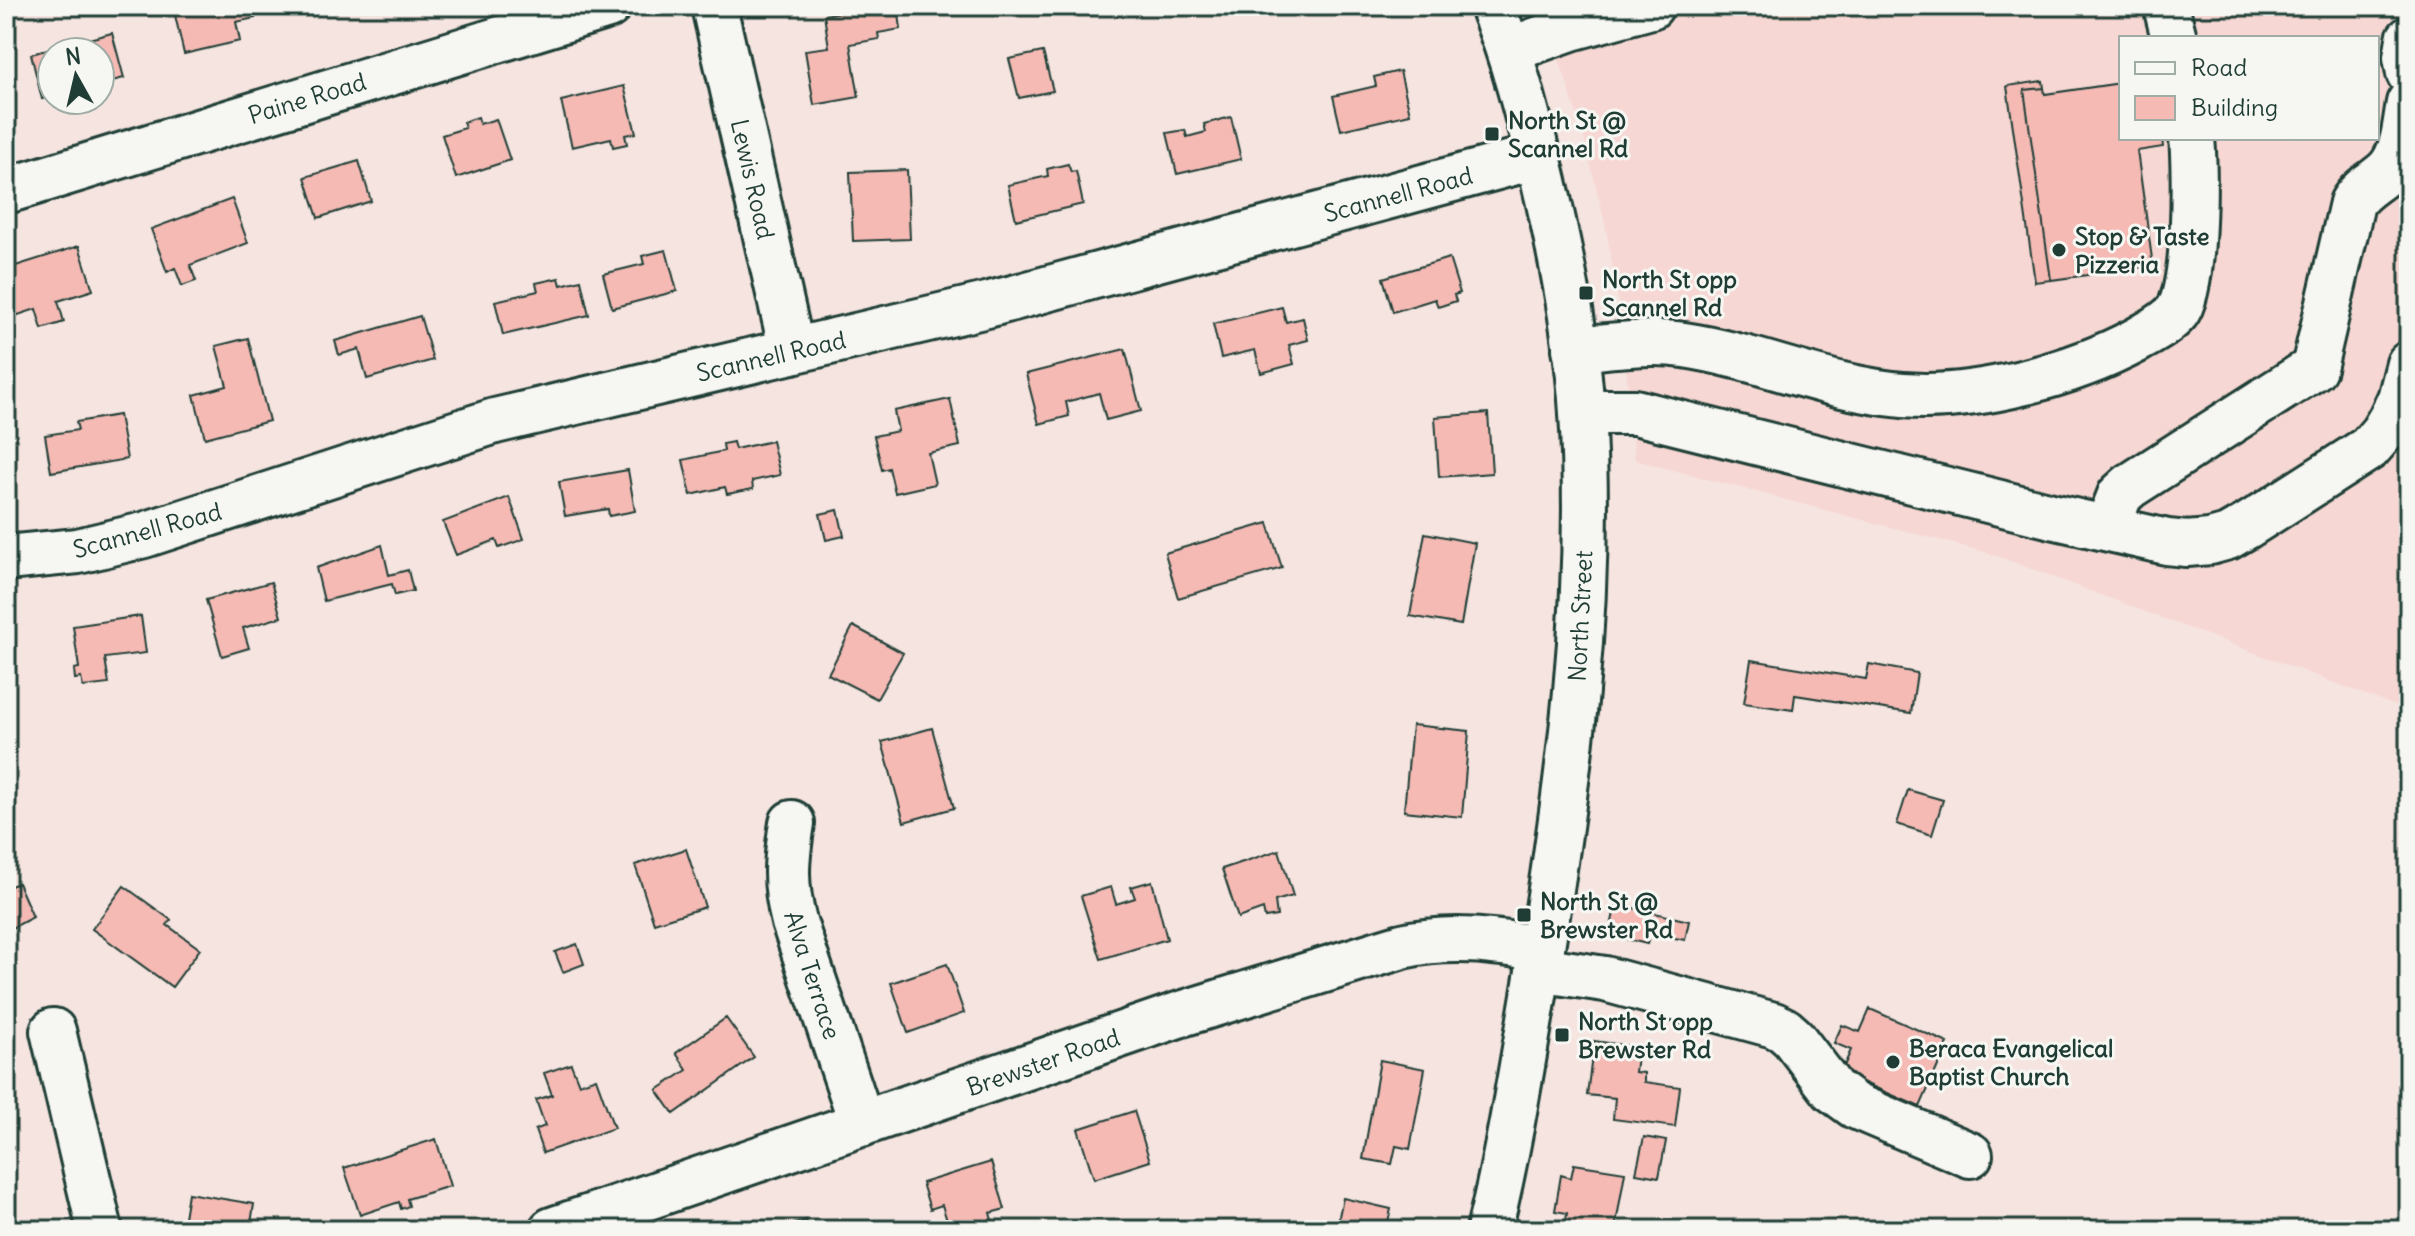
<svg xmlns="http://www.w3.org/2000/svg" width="2415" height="1236" viewBox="0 0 2415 1236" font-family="Delius,sans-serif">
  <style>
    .built { fill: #f6d7d3; fill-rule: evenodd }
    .building { fill: #f6bab5; stroke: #1f3d34; stroke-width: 2 }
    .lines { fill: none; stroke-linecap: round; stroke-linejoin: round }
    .minor-casing { stroke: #1f3d34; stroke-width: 50 }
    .major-casing { stroke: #1f3d34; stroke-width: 50 }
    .minor { stroke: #f6f6f2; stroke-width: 44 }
    .major { stroke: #f6f6f2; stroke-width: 44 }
    .poi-dot { fill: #1f3d34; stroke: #f6f6f2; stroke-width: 3 }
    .labels { text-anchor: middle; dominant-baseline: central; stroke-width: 6; stroke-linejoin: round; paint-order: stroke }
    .street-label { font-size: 24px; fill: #1f3d34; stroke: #f6f6f2 }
    .poi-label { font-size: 24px; font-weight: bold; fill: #1f3d34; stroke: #f6f6f2; text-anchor: start }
  </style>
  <rect width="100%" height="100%" fill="#f6e4e0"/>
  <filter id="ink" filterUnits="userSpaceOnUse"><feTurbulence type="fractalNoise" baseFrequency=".0125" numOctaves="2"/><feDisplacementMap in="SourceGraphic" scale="16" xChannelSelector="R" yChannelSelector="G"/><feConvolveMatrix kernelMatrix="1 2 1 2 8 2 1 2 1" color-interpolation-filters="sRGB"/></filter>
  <g filter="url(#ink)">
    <!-- built -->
    <path class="built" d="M1542,6H2409V711L1989,553L1635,460L1622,324L1606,228L1583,133ZM2121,38H2377V138H2121Z"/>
    <!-- building -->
    <path class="building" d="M196,6H252L255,18L236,22L240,41L184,54L174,11Z
      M314,6H343L316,14Z
      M875,6H898L901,29L878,33L879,39L850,44L859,97L814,105L805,50L829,47L824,15Z
      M112,33L124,78L100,84V52H52V97L42,99L31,54Z
      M1043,52L1053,91L1019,98L1009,59Z
      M1400,71L1410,114L1341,130L1333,96L1376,86L1374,77Z
      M2043,81L2044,88L2024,90L2051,280L2035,282L2007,86Z
      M2121,83V138H2162L2163,147L2137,151L2153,266L2051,280L2024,90L2044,88L2045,94Z
      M624,86L636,133L625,135L627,144L613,147L611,138L572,147L561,101Z
      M478,117L480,124L496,119L510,160L456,178L442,135L465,128L463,122Z
      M1231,117L1241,159L1177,174L1167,133L1185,130L1187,137L1206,132L1204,124Z
      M359,161L371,201L318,218L305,177Z
      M1068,164L1071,172L1076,171L1083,204L1016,220L1008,185L1048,176L1047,169Z
      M907,170L910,239L853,241L850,172Z
      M232,199L248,243L190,265L196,281L182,286L175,268L167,272L151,229Z
      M79,246L93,290L58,301L64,322L42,329L36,309L15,316L6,289V269Z
      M666,250L677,291L612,308L603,274L644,264L642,256Z
      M1449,258L1460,293L1454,295L1456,301L1438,307L1435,299L1393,312L1383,278Z
      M559,278L561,285L581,280L589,315L503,335L495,301L538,291L536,283Z
      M1282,307L1286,322L1303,318L1308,340L1289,345L1294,364L1261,373L1255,350L1221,358L1213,324Z
      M420,316L433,360L367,379L359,349L339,355L335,341Z
      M248,338L269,421L205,438L194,395L227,386L216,346Z
      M1125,349L1141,411L1106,420L1099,393L1066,402L1069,416L1039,424L1026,374Z
      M950,399L960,446L928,453L935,484L895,493L889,468L882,470L874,436L898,431L894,411Z
      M1488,413L1492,473L1439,477L1435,417Z
      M119,415L127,459L51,472L45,435L78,430L76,422Z
      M6,436L11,437L6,471Z
      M772,441L780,475L752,481L753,489L727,494L725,487L691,495L683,460L724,451L723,444L733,442L735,449Z
      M628,470L635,511L609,516L608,509L565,516L559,482Z
      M509,497L524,539L499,548L496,540L456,555L443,522Z
      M838,510L844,536L826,540L820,514Z
      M1268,523L1282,568L1178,598L1165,553Z
      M1425,533L1475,543L1461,625L1410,616Z
      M382,545L389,575L408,570L413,591L395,595L392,584L324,601L316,568Z
      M271,582L281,617L243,628L249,648L222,656L206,600Z
      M141,616L146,653L105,658L109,684L83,687L81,678L75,679L74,669L79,668L73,626Z
      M853,626L903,653L877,699L828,674Z
      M6,630L13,631L10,666H6Z
      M1751,660L1866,679L1869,664L1917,673L1911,713L1795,695L1793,710L1744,703Z
      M1412,725L1469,731L1462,817L1404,811Z
      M932,728L954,808L904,822L882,742Z
      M1908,790L1943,800L1932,835L1897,824Z
      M686,849L705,907L654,923L635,865Z
      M1279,850L1293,896L1275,901L1277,916L1265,918L1263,909L1238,918L1222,869Z
      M1152,881L1167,939L1101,959L1081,896L1111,887L1116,904L1135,898L1131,887Z
      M18,883L33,917L6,931V888Z
      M124,886L171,920L167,925L200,949L172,987L92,929Z
      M1616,904L1689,921L1685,940L1650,933L1647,944L1609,935Z
      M577,944L584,964L563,972L555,952Z
      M947,964L964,1013L908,1033L891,983Z
      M1870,1009L1948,1043L1920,1107L1841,1073L1851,1050L1834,1043L1842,1025L1860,1032Z
      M726,1018L754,1057L674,1114L657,1090L687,1070L676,1053Z
      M1594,1041L1638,1047L1635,1072L1644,1073V1082L1680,1087L1675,1127L1613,1119L1615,1098L1587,1095Z
      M1380,1060L1425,1069L1410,1149L1396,1146L1392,1164L1363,1159Z
      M571,1064L579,1084L596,1078L614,1128L543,1153L535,1130L545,1126L536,1100L552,1095L544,1073Z
      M1134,1111L1150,1161L1094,1179L1078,1129Z
      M1644,1137L1666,1141L1659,1177L1636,1173Z
      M436,1139L450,1186L407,1199L409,1206L401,1209L399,1202L360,1215L344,1168Z
      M991,1162L1005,1209L990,1213L995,1230H971L968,1221L949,1227L942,1205L930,1209L922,1183Z
      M1574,1164L1625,1172L1615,1230H1565L1567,1213L1555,1211L1561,1175L1571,1178Z
      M188,1193L254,1204L250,1230H182Z
      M1343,1198L1391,1209L1386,1230H1336Z
      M806,1220L810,1230H777Z"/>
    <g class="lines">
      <defs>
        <path id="minor" d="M714,6L792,351
          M2166,6L2174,38
          M2409,39L2406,57L2409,73
          M1509,50L1571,28L1651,6
          M6,191L608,6
          M1575,349C1611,346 1648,340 1684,345C1758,356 1828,389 1903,395C1975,401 2074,374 2137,340C2151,332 2167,324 2177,312C2196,288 2195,170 2192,138
          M1582,412H1635L2052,516L2167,542L2187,544L2210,542L2228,537L2247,526L2369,448L2382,433L2391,418L2409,427
          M2391,418L2400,399L2409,364
          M2107,528L2120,495L2130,486L2314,368L2352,203C2361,187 2377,182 2389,169C2404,152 2405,124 2409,103
          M6,558L78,551L144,535L495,421L987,305L1538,156
          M792,823C786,862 784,883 794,922L862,1124
          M1538,969L1605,979L1774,1025L1784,1030L1793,1038L1833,1090L1855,1106L1970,1155
          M53,1031L100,1230
          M552,1230L1178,1015L1402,946C1450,935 1494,941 1542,949"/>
        <path id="major" d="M1489,1230C1510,1145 1523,1059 1538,972C1568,788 1594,601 1582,413C1577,333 1561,252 1542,173C1528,117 1514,60 1492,6"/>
      </defs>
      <!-- minor casing -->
      <use href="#minor" class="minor-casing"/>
      <!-- major casing -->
      <use href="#major" class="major-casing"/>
      <!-- minor -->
      <use href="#minor" class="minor"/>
      <!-- major -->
      <use href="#major" class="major"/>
    </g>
  </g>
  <!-- markers -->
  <g class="poi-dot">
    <rect x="1484" y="126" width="16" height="16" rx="4"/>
    <circle cx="2059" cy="250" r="8"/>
    <rect x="1578" y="285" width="16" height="16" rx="4"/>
    <rect x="1516" y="907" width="16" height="16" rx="4"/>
    <rect x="1554" y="1027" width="16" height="16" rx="4"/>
    <circle cx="1893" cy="1062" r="8"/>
  </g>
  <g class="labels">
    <!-- street labels -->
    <g class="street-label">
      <text transform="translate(307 98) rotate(-17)">Paine Road</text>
      <text transform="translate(753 179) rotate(77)">Lewis Road</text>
      <text transform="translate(1398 194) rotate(-15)">Scannell Road</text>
      <text transform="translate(771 356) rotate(-13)">Scannell Road</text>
      <text transform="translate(147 530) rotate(-15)">Scannell Road</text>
      <text transform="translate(1580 616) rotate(-87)">North Street</text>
      <text transform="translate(813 975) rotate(72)">Alva Terrace</text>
      <text transform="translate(1043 1062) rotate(-19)">Brewster Road</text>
    </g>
    <!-- poi labels -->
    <g class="poi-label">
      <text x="1508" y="120">North St @<tspan x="1508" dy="28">Scannel Rd</tspan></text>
      <text x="2075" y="236">Stop &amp; Taste<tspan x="2075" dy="28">Pizzeria</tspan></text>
      <text x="1602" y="279">North St opp<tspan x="1602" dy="28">Scannel Rd</tspan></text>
      <text x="1540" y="901">North St @<tspan x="1540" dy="28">Brewster Rd</tspan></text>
      <text x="1578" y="1021">North St opp<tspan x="1578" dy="28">Brewster Rd</tspan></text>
      <text x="1909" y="1048">Beraca Evangelical<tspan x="1909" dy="28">Baptist Church</tspan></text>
    </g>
  </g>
  <!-- margin -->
  <rect width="2415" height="1236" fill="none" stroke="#f6f6f2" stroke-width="32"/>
  <rect x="16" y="16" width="2383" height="1204" fill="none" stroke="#1f3d34" stroke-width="3" filter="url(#ink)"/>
  <!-- legend -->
  <rect x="2119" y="36" width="260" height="104" fill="#f6f6f2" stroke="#a0aca6" stroke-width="2"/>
  <rect x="2135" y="62" width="40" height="12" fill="#f6f6f2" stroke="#a0aca6" stroke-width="2"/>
  <text x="2191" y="76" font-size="24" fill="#1f3d34">Road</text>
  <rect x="2135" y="96" width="40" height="24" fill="#f6bab5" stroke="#a0aca6" stroke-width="2"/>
  <text x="2191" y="116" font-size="24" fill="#1f3d34">Building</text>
  <!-- north arrow -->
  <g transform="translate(76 76) rotate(352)"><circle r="38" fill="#f6f6f2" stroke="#a0aca6" stroke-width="2"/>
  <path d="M0-6L14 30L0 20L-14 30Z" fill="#1f3d34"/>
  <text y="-12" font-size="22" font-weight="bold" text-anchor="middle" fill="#1f3d34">N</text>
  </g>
</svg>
